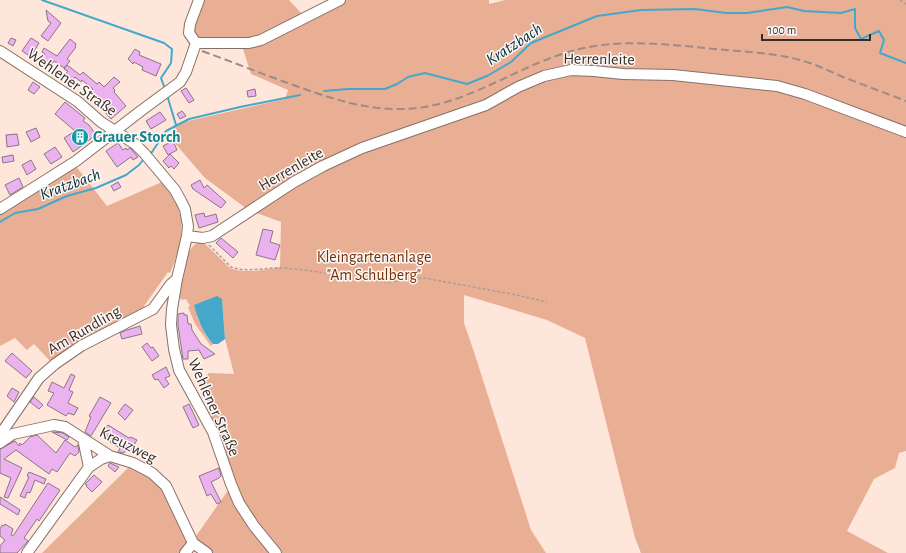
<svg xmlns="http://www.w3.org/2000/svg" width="906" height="553" viewBox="0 0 906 553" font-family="'Alegreya Sans',sans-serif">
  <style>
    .green { fill: #e8af95 }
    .water { fill: #45a8ca }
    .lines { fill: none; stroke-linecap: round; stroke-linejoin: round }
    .stream { stroke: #45a8ca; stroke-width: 2 }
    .building { fill: #ebb2ef; stroke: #877787 }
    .minor-casing { stroke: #867067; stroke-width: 12 }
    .path { stroke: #af9c93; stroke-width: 1.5; stroke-dasharray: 3 2; stroke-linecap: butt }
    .minor { stroke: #fff; stroke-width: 10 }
    .rail { stroke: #9d8b84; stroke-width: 2; stroke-dasharray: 8 4; stroke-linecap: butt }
    .labels { text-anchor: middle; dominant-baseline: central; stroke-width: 3; stroke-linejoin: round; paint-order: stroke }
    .street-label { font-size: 16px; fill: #362c28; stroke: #fdf8f5 }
    .culture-label { font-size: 16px; font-weight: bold; fill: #0d838f; stroke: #fdf8f5; text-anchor: start }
    .park-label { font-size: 16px; fill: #743008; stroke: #fdf8f5 }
    .water-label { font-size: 17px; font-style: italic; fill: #02313f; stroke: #fdf8f5 }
  </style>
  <rect width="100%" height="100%" fill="#ffe6db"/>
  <!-- green -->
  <path class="green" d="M202,0H289L303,15L250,41L199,39L194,32L193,27Z
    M347,0H489V4L505,0H906V129L806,91L571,68L485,103L361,146L247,209L205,178L173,141L171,139L175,124L285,99L288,90L251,74L242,46L287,30Z
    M559,75L641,76L775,89L804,96L906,135V451L899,453L895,468L874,479L847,531L888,553H641L635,538L585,338L547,320L464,295V323L474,352L531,530L546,553H280L242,500L209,417V405L197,383L209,373L234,374L225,339L222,299L197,317L206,336L213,344L211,346L195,324L188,307L190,306L186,299L182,300L178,295C181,282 185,240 203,242L230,268C246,274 264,270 280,267L281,222L254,212L324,168L520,88Z
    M75,165L107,206L162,182C167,189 174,197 177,206C187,229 179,251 170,273L168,272L144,306L145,310L51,362L34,344L27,350L15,338L0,346V213Z
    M133,463L160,479L193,543L180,553H42Z
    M229,489L271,553H211L194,539Z"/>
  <!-- water -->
  <path class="water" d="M217,296L222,299L225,339L218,344H213C203,333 198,320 194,305Z"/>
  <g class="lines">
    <!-- stream -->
    <path class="stream" d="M42,0L164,43L172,49L171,63L161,78L165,89
      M324,91L348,89H385L397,84L408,77L425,73L467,84L487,76L511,62L531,43L597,16L641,10L695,9L726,13H747L787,7L804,11L841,13L855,9V28L861,39L879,31L884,40L880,53L906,63
      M167,95L176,125
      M150,155L166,131L189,119L240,107L300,95
      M0,222L15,213L38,209L67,196L96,188L126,175L139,165L143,160"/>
  </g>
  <!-- building -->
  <path class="building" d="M46,10L61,23L48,41L41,36L51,23L48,21Z
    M11,38L16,40L13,46L8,43Z
    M31,38L39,43L31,57L22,51Z
    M70,39L76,44L75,46L76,47L67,59L70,61L64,68L54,61L49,67L40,62L45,54L42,52L44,48L57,56Z
    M135,49L140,52L139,55L161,64L156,76L142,70L143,67L134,62L133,64L128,59Z
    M67,65L80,75L83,72L97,84L99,82L104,87L114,77L120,82L113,88L115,90L114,92L126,106L111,119L104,111L107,108L97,96L90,92L93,89L82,80L81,82L75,77L72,82L64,76L68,71L64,69Z
    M33,82L40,87L34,94L28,90Z
    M186,88L194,100L189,103L181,91Z
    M255,89L256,96L248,97L247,91Z
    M65,102L85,118L83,121L89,125L96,135L73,152L64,138L75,131L55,114Z
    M182,111L186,116L180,119L177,114Z
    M160,112L166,120L151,129L146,121Z
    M36,128L40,137L31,142L26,132Z
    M17,134L19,145L7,147L6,135Z
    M173,141L177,150L168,155L163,146Z
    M118,143L123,150L126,148L127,150L130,148L138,157L133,160L131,157L117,167L106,151Z
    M55,147L62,157L51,164L44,154Z
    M170,154L179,163L174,169L171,166L169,168L163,161Z
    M13,155L14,161L3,163L2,157Z
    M31,160L36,169L27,175L22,165Z
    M19,178L23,187L10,195L5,185Z
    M200,180L204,188L207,185L226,202L221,208L193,189L191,185Z
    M118,182L121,187L114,191L111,186Z
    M204,213L205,217L216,214L218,222L199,228L195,215Z
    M263,229L273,231L270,242L280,245L275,260L256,255Z
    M221,238L238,252L233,258L216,243Z
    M184,313V315H187L188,324H191L192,330L201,344L215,354L204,359L199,350L188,351V359H183L178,325V314Z
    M140,326L142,334L122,339L120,333L127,330Z
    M147,343L151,348L153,347L159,356L152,361L142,347Z
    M12,353L32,371L26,378L5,361Z
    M166,367L170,376L165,378L169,384L164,388L158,379L155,380L152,375Z
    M71,374L75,376L69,390L73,392L68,403L78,408L74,415L68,413L66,416L47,405L54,393L48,391L52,382L64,388Z
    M12,388L19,392L14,402L7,396Z
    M34,397L43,405L39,409L30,402Z
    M100,397L111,403L91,436L85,432L91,417L89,416Z
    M125,404L133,410L125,420L118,413Z
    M189,404L199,425L193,428L183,407Z
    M108,425L129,438L131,437L137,440L130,452L126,450L124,453L118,452L120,448L110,442L112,439L101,432Z
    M52,432L63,433L69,437L67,440Z
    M37,435L56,453L65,440L75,447L78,445L79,452L75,456L70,453L57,472L52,469L49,474L16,450L4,459L22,468L8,498L4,497L11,478L0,473V449L15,441L19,446L20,443L22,445L30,437Z
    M110,463L119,467L115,472L108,466Z
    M219,468L221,476L219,478L211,482L221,502L217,504L211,494L207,496L199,476Z
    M29,472L46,479L44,484L35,480L30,493L27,492L25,498L20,496L29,477L27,476Z
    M94,475L102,482L92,492L86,486L87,485L85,484Z
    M48,483L60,490L39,521L37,519L24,538L28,541L17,553H0V546L5,540L0,536V529L2,525L4,526L5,524L13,529L11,535L13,536Z
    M0,497L20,510L18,515L0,504Z"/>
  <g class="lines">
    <defs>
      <path id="minor" d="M196,43H249L261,40L340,0
        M0,51L77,101L101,122L135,144L144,153L175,190L181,201L185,209L188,226L187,236L177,279L172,309L171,325L174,349L179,370L213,432L231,484L239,503L254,526L276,553
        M0,209L76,161L142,110L180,82L186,72L196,43L189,33L190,24L199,0
        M187,236L203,238L212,236L294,182L323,166L362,148L486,105L518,87L544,76L571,70L594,71L623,74L673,75L777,86L805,94L906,132
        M0,435L39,378L55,364L81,346L153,309L171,284L177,279
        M83,439L89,467
        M0,443L13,434L54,425L65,427L110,456L133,463L152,473L166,486L193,543L207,553
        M27,553L89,467L101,459L110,456
        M185,553L193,543"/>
    </defs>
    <!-- minor casing -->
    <use href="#minor" class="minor-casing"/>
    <!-- path -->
    <path class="path" d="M900,0L906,4
      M209,245L231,267C247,273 266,267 283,268C314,270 345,277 376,281L389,282L424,278L512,294L547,302"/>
    <!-- minor -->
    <use href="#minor" class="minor"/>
    <!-- rail -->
    <path class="rail" d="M202,51C230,61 257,72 285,82C324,96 361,110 403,109C461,108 509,71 562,54C612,37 664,44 715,49C747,52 780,53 810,63C824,68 837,75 851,80C869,87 888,94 906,101"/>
  </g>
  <!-- icons -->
  <defs>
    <symbol id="building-disc" viewBox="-11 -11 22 22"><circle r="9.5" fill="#0f9aa8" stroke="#fdf8f5"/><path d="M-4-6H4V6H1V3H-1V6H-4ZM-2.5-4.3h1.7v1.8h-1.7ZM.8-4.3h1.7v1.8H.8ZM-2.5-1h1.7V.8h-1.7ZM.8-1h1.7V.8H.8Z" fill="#fff"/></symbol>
  </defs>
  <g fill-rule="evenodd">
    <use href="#building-disc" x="70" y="127" width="20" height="20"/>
  </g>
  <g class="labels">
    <!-- street labels -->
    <g class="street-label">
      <text transform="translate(599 59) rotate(1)">Herrenleite</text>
      <text transform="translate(72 82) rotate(35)">Wehlener Straße</text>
      <text transform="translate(291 169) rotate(-30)">Herrenleite</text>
      <text transform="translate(84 330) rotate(-30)">Am Rundling</text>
      <text transform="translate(214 407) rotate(66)">Wehlener Straße</text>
      <text transform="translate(128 445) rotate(27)">Kreuzweg</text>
    </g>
    <!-- culture labels -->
    <g class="culture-label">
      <text x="93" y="137">Grauer Storch</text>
    </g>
    <!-- park labels -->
    <g class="park-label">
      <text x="374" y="257">Kleingartenanlage<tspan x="374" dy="18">"Am Schulberg"</tspan></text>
    </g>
    <!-- water labels -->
    <g class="water-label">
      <text transform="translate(514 44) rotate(-33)">Kratzbach</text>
      <text transform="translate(70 184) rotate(-20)">Kratzbach</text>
    </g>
  </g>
  <!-- scale -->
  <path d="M762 34v6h108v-6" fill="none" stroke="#362c28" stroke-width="2"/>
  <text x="768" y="34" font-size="12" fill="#362c28" stroke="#fdf8f5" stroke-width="3" paint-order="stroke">100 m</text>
</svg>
